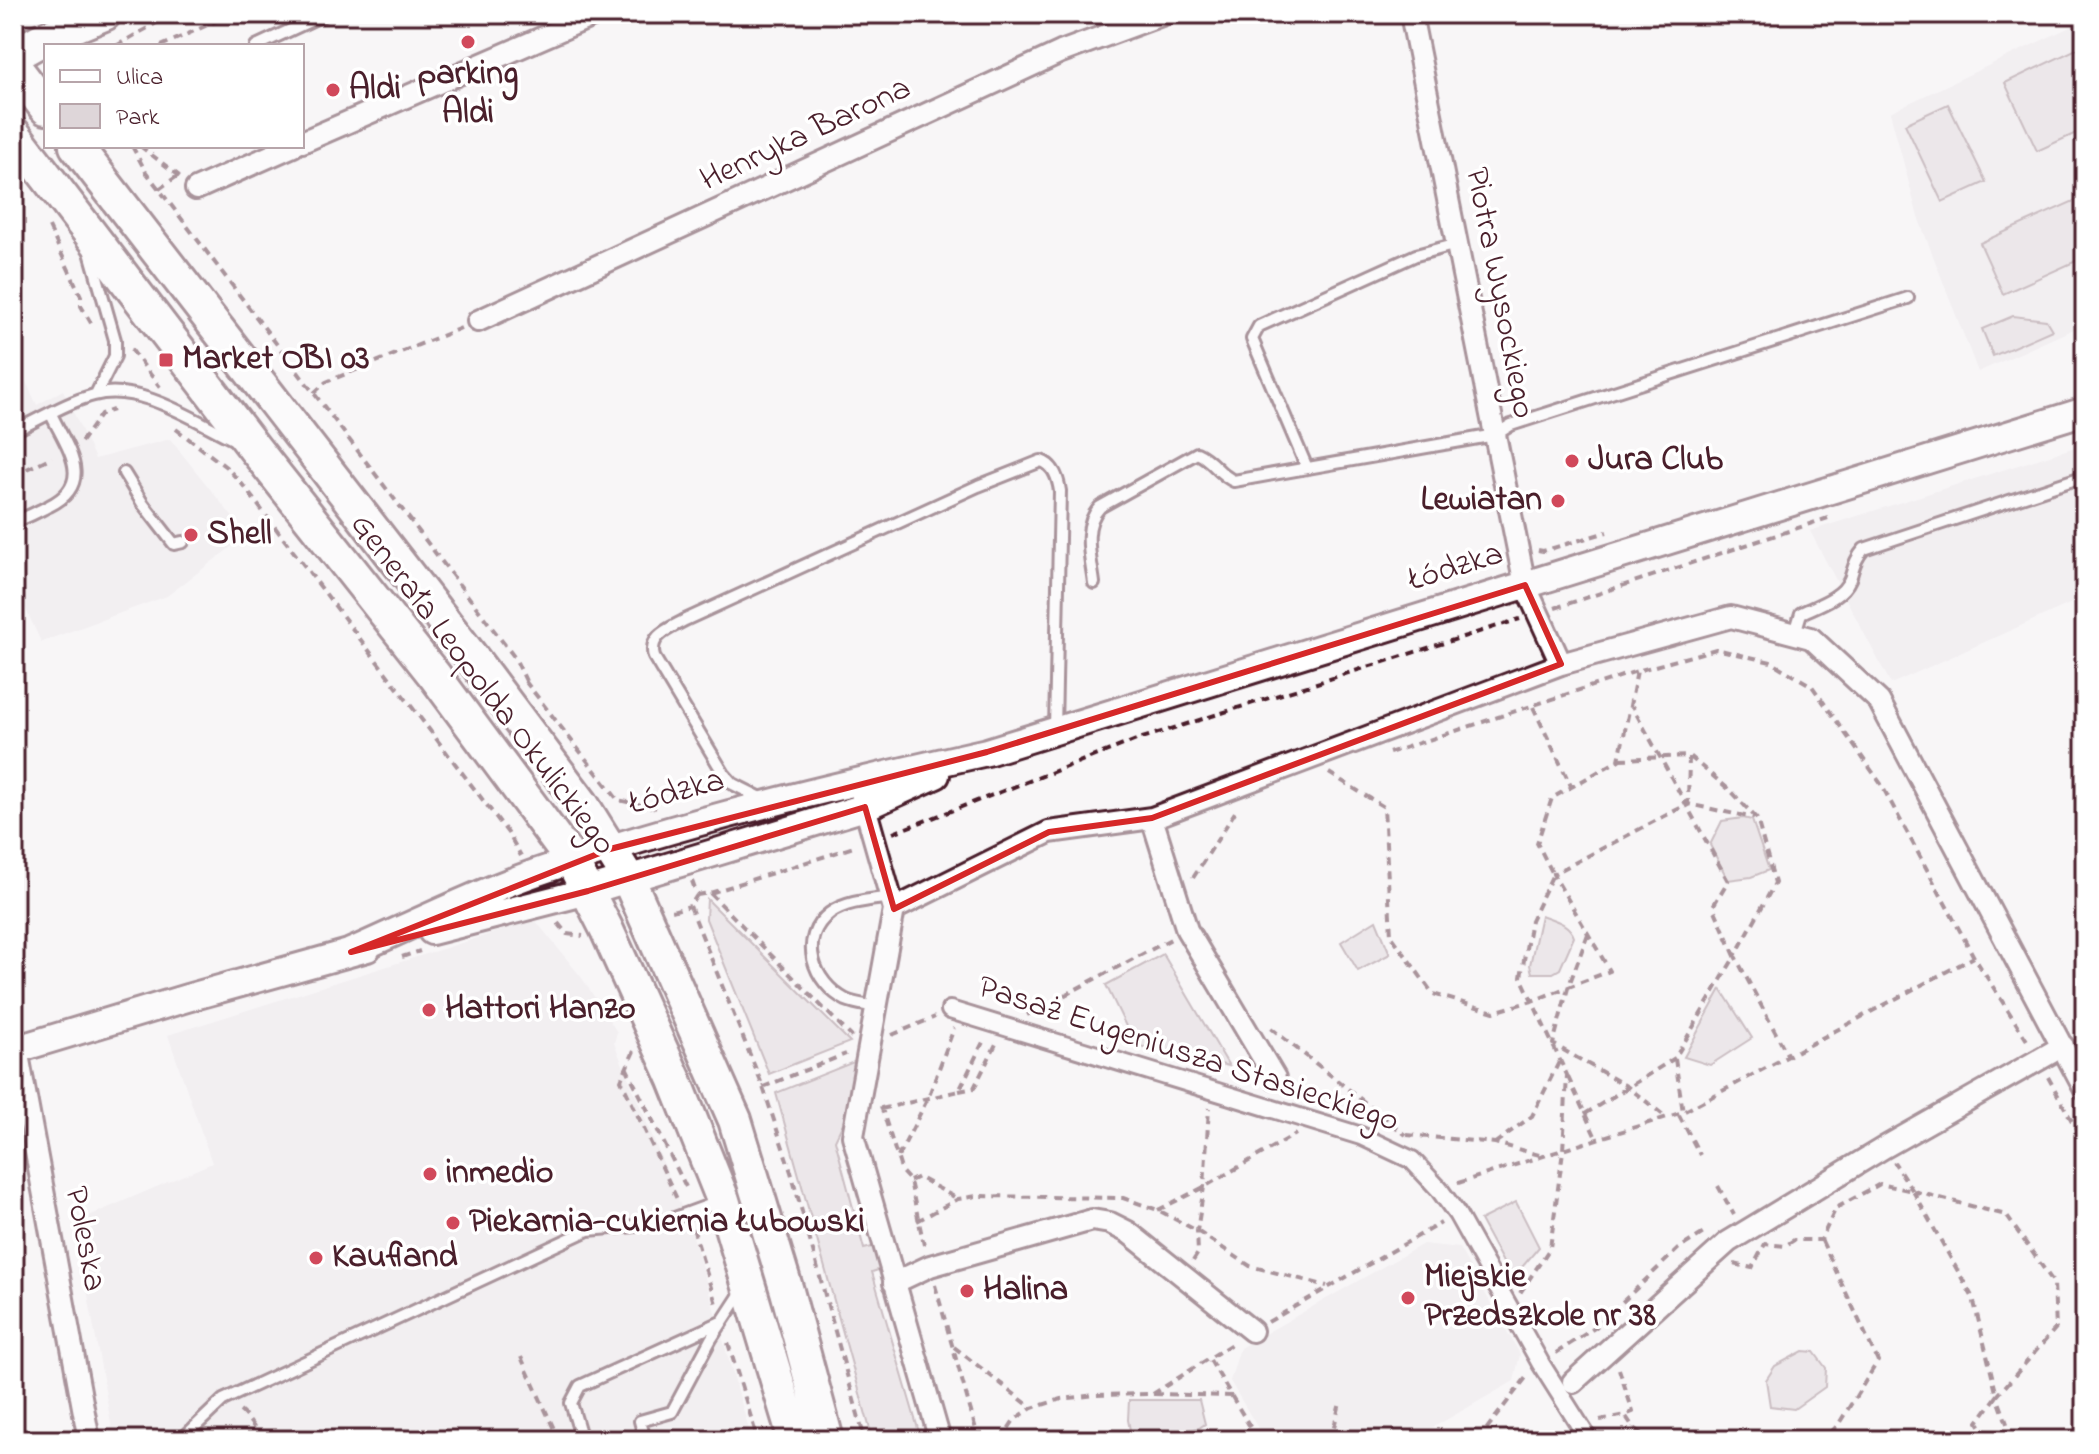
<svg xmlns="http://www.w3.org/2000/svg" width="2099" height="1454" viewBox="0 0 2099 1454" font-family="'Indie Flower',sans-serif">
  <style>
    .built { fill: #ebe6e8 }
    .green { fill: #ded6d9; stroke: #947a82; stroke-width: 2 }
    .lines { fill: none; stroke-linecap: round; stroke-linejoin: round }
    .service-casing { stroke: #4a1f2b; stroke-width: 16 }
    .pedestrian-casing { stroke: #4a1f2b; stroke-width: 22 }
    .minor-casing { stroke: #4a1f2b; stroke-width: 26 }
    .tertiary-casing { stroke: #4a1f2b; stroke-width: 32 }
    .primary-casing { stroke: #4a1f2b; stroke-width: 38 }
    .path { stroke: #4a1f2b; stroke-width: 4; stroke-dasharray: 8 6; stroke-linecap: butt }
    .service { stroke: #fff; stroke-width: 10 }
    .pedestrian { stroke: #fff; stroke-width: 16 }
    .minor { stroke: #fff; stroke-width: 20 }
    .tertiary { stroke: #fff; stroke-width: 26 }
    .primary { stroke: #fff; stroke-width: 32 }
    .marked { fill: none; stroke: #d62828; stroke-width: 6; stroke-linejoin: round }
    .poi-dot { fill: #d1495b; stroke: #fff; stroke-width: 3 }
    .labels { text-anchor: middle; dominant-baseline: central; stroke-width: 7; stroke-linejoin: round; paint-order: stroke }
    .poi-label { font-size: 34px; font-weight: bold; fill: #4a1f2b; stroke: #fff; text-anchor: start }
    .street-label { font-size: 34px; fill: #4a1f2b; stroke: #fff }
  </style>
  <rect width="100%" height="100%" fill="#f8f6f7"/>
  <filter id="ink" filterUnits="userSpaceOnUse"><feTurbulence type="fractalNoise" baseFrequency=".0125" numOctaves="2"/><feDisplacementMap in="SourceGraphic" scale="16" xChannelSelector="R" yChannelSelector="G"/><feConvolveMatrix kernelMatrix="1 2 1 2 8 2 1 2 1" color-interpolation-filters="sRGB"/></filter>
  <g filter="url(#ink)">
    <!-- built -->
    <path class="built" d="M2085,20V324L1978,372L1918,217L1890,112Z
      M14,356L37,405L63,390L95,459L170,439L247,535L167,596L41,642L18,592L14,589Z
      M2085,444V597L1891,684L1810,531Z
      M535,920L582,978L617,1032L614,1043L692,1233L752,1440H114L75,1222L212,1163L168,1035Z
      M1423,1244L1459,1248L1520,1354L1514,1381L1411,1440H1265L1230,1381L1240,1348Z"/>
    <!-- green -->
    <path class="green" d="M2085,45V129L2037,151L2005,83Z
      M1948,104L1986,182L1942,202L1905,124Z
      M2085,196V257L2003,294L1980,243Z
      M2013,316L2046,320L2052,330L1993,356L1982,329Z
      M1743,818L1752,820L1769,870L1751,877L1728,880L1710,845L1722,821Z
      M707,899L850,1042L769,1074L706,919Z
      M1541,915C1554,920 1569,923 1574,937L1560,969L1553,973H1532L1530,965Z
      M1376,920L1390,954L1358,971L1341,942Z
      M1163,954L1229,1066L1135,1045L1106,985Z
      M1721,989L1752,1038L1710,1065L1684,1057Z
      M856,1061L844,1121L835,1140L864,1249L880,1245L887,1267L872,1272L921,1439L935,1435L936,1440H873L776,1093Z
      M1516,1202L1539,1247L1512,1279L1480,1220Z
      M1803,1351L1814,1352L1826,1368L1825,1387L1794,1409L1770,1406L1766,1380L1775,1366Z
      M1129,1400H1199L1205,1424L1199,1428L1132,1440L1128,1420Z"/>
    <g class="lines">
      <defs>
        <path id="service" d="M256,46L325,14
          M90,252L115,340V356L96,394
          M14,431C40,419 67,402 94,395C139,382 195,421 235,440
          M1307,468L1252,339L1259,326L1416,255L1457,244
          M124,473L143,504L174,544L183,542
          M14,521C26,519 38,511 49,506C96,483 67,448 51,414
          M1094,583C1091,558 1081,527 1100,507L1197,453C1213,460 1219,475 1234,481L1495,435L1511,425L1908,298
          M1795,633L1801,613C1818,605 1842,598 1850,579C1854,567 1855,559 1864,549L2085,476
          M763,799L733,784L724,774L654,657C648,635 669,629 685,620L978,486L1041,461C1054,465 1058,478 1060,491L1055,729
          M877,1007C867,1005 855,1004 846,1000C813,983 797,938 830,913C847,901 871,900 891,897
          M181,1440L223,1400L588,1230L658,1224L721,1201
          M582,1440L571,1403L580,1386L721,1322
          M645,1440L640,1421L672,1412L711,1339L743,1290"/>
        <path id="pedestrian" d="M950,1010L1361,1136L1412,1160L1439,1189L1457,1214L1541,1364L1589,1440"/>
        <path id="minor" d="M1411,14L1525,585L1561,664
          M302,142L597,14
          M196,189L293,146
          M478,321L1061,52L1164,14
          M862,796L894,909L853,1136L940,1440
          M1152,818L1187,930L1275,1078
          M894,909L1049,832L1152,818L1561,664L1731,617L1811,638L1879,701L2085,1090
          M17,1049L89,1440
          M894,1283L930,1266L1092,1220L1110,1223L1128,1232L1252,1331
          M1573,1382L1728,1242L1885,1147L2063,1046"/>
        <path id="tertiary" d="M432,931L588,891L865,807L936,775
          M351,952C412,925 473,895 535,873C682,822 835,786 987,752L2085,411
          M14,1050L187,998L367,948"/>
        <path id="primary" d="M14,55L41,40L104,14
          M14,66L46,108
          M14,134L255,449L435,676L572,861L606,928L675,1080L723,1200L795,1440
          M76,146L470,655L582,804L628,878L735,1120L787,1291L827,1440"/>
      </defs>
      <!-- service casing -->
      <use href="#service" class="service-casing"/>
      <!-- pedestrian casing -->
      <use href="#pedestrian" class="pedestrian-casing"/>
      <!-- minor casing -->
      <use href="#minor" class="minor-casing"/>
      <!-- tertiary casing -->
      <use href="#tertiary" class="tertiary-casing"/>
      <!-- primary casing -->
      <use href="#primary" class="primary-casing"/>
      <!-- path -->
      <path class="path" d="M116,46L165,18
        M161,46L232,14
        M132,146L146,172L515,658L526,681
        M140,146L182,178
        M159,189L179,175
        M49,227L81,296V306L94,328
        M131,349L160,387
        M314,393L326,382L461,328
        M176,429L226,467L242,484L508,833L521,856
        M81,442L101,414L113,410
        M14,475L52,457
        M1538,550L1543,551L1607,532
        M1555,608L1828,518
        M525,681L618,800L657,808
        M1533,707L1571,786
        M1389,753L1637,671
        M1689,757L1688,804L1754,818
        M1620,759L1689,756L1732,792L1757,819L1775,883L1735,956L1788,1056
        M1329,773L1384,807L1391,935L1433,994L1494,1012L1532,1001L1610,971L1553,874L1688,804
        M893,833L1139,739L1520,619
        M1193,878L1237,809
        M692,881L697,895L690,906L763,1087L791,1172L865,1440
        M710,893L852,1037
        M697,895L710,893L854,847
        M672,911L690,906
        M558,923L567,934L583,936
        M1588,934L1568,988L1553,1044L1628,1087L1667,1118
        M402,957L420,951
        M14,993L16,1026
        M1027,1015L1171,939
        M1271,1028L1406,1135
        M892,1035L935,1017
        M634,1051L621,1080L677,1199
        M1675,1059L1683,1112
        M626,1067L688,1191
        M1568,1077L1597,1140
        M2048,1077L2085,1145
        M763,1087L846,1054
        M959,1091L974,1088L996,1044
        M881,1106L902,1172L910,1181L924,1245
        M881,1109L959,1091L984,1040
        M1585,1114L1675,1058L1735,956L1713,906L1728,881L1632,706
        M1679,1115L1700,1155
        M1407,1135L1495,1143L1543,1156
        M1495,1143L1532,1116L1560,1060
        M898,1157L928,1098L954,1028
        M910,1181L918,1177L958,1199
        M1458,1183L1683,1112L1974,957
        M1718,1186L1734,1215
        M1913,1191L2006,1215L2054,1283L2056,1328L1997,1396L2013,1440
        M1913,1191L1973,1298L1997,1396L1978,1422L1989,1440
        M1158,1210L1204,1187L1296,1134
        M917,1221L958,1199L977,1196L1123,1198L1158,1210L1197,1231L1250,1266L1327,1286
        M693,1228L716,1304
        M1822,1241L1878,1361L1838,1425L1823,1440
        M1193,1261L1198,1253L1197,1231L1204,1187L1209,1108
        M1734,1264L1752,1268L1765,1244L1785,1246L1794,1240H1821L1836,1208L1880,1184L1913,1191L1894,1162
        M935,1285L979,1440
        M1520,1293L1550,1248L1563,1151L1567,1075L1521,977L1531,920L1553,874L1537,843L1552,798L1619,760L1637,671L1716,649L1771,662L1812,686L1881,784L1974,957L2028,1042
        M1268,1322L1441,1223
        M728,1343L758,1440
        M954,1347L1032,1408
        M1556,1353L1596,1327L1678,1249L1707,1231
        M521,1357L559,1440
        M1210,1360L1258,1440
        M1619,1369L1633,1412L1625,1415L1633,1427L1650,1440
        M1154,1394L1232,1396
        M240,1411C249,1418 254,1430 264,1438
        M1600,1420L1625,1415
        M1001,1440L1014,1420L1032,1408L1062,1399L1095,1395L1153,1394L1233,1343
        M1338,1440L1333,1431L1340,1403
        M1478,1440L1528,1375
        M1528,1440L1560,1430
        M1627,1440L1633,1427"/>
      <!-- service -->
      <use href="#service" class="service"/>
      <!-- pedestrian -->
      <use href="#pedestrian" class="pedestrian"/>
      <!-- minor -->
      <use href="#minor" class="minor"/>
      <!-- tertiary -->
      <use href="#tertiary" class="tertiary"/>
      <!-- primary -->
      <use href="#primary" class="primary"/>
    </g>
  </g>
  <!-- marked area -->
  <path d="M0 0H2099V1454H0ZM1525,585L1561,664L1152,818L1049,832L894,909L865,807L588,891L351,952L610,849L987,752Z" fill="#f8f6f7" fill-opacity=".55" fill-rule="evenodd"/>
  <path class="marked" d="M1525,585L1561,664L1152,818L1049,832L894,909L865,807L588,891L351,952L610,849L987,752Z"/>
  <!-- markers -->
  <g class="poi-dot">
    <circle cx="468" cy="42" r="8"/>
    <circle cx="333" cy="90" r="8"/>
    <rect x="158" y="352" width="16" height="16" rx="4"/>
    <circle cx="1572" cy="461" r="8"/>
    <circle cx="1558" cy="501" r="8"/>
    <circle cx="191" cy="535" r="8"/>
    <circle cx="429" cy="1010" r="8"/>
    <circle cx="430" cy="1174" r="8"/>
    <circle cx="453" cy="1223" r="8"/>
    <circle cx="316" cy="1258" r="8"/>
    <circle cx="967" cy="1291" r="8"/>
    <circle cx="1408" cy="1298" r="8"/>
  </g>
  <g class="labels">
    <!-- poi labels -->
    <g class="poi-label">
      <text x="468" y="75" text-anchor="middle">parking<tspan x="468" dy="39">Aldi</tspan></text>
      <text x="349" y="90">Aldi</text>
      <text x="182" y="360">Market OBI 03</text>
      <text x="1588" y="461">Jura Club</text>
      <text x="1542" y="501" text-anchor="end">Lewiatan</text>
      <text x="207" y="535">Shell</text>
      <text x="445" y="1010">Hattori Hanzo</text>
      <text x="446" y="1174">inmedio</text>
      <text x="469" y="1223">Piekarnia-cukiernia Łubowski</text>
      <text x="332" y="1258">Kaufland</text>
      <text x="1424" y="1278">Miejskie<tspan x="1424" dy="39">Przedszkole nr 38</tspan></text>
      <text x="983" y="1291">Halina</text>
    </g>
    <!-- street labels -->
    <g class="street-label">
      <text transform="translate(806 135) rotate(-25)">Henryka Barona</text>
      <text transform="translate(1499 293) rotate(79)">Piotra Wysockiego</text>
      <text transform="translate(1456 568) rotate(-17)">Łódzka</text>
      <text transform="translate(482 685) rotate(53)">Generała Leopolda Okulickiego</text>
      <text transform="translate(677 793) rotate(-15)">Łódzka</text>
      <text transform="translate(1188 1055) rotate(18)">Pasaż Eugeniusza Stasieckiego</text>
      <text transform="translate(84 1239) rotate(79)">Poleska</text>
    </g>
  </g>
  <!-- margin -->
  <rect width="2099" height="1454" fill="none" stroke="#fff" stroke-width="48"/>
  <rect x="24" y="24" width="2051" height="1406" fill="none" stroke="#4a1f2b" stroke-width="3" filter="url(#ink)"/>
  <!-- legend -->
  <rect x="44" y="44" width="260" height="104" fill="#ffffff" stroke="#b7a5aa" stroke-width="2"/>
  <rect x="60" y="70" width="40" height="12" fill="#ffffff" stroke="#b7a5aa" stroke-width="2"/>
  <text x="116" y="84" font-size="24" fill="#4a1f2b">Ulica</text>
  <rect x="60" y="104" width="40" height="24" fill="#ded6d9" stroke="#b7a5aa" stroke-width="2"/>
  <text x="116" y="124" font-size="24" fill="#4a1f2b">Park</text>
</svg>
